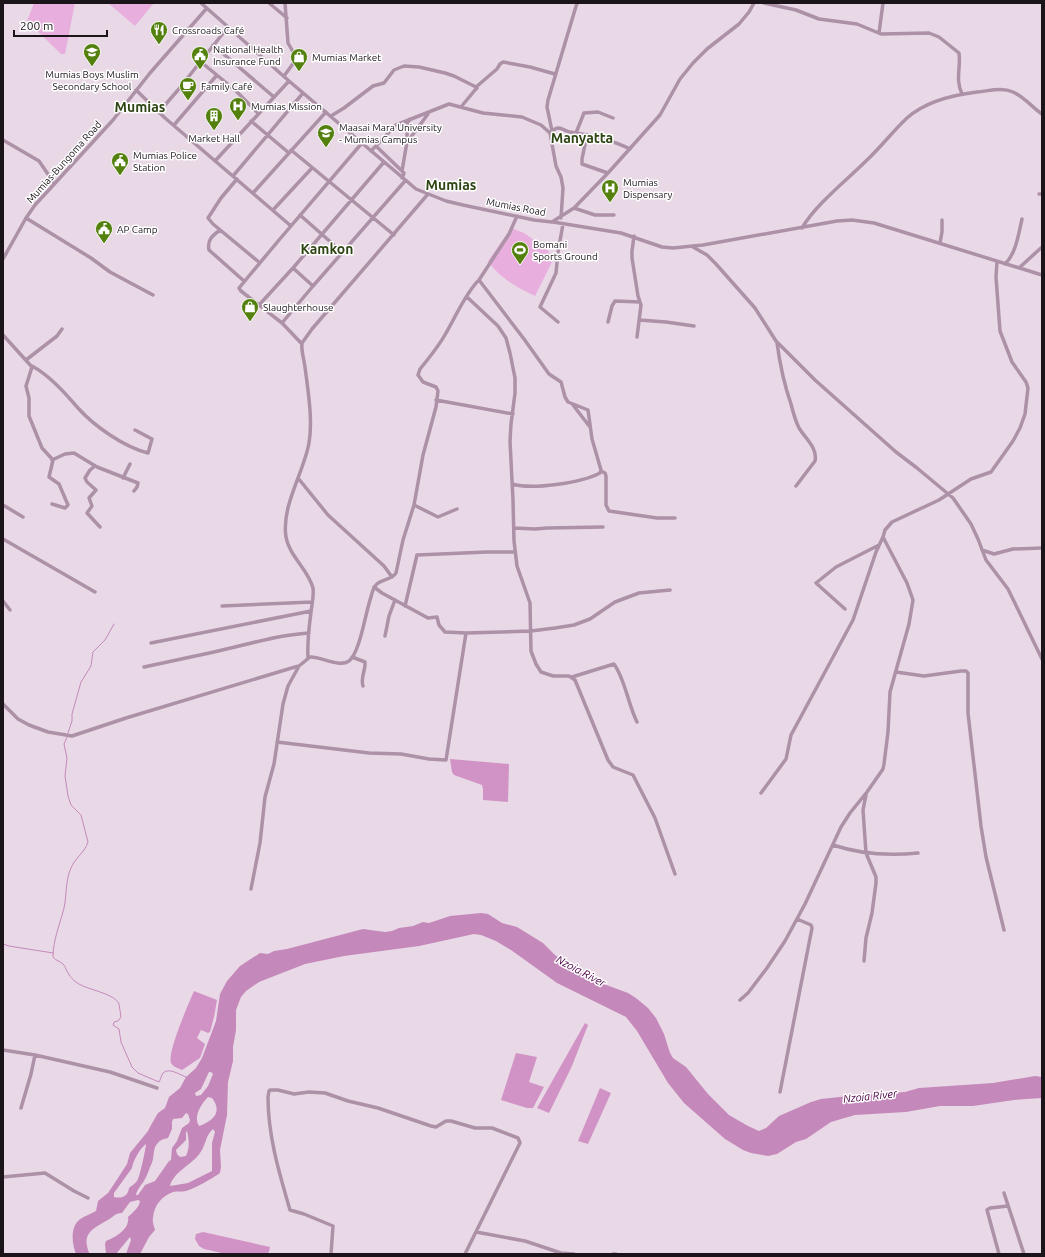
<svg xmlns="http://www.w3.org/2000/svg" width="1045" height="1257" viewBox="0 0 1045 1257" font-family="Ubuntu,sans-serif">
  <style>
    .green { fill: #e8aede }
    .forest { fill: #d193c6 }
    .water { fill: #c588bb; fill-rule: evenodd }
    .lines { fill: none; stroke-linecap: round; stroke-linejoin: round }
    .stream { stroke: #c588bb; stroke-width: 1 }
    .minor { stroke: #ac91a7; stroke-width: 3.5 }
    .labels { text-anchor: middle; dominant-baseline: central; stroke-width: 3; stroke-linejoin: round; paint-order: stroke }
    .poi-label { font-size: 10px; fill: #1b151a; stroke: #fff; text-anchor: start }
    .street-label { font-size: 10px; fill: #1b151a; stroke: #fff }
    .water-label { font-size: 11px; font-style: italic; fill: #4c0045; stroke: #fff }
    .district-label { font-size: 14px; font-weight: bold; fill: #2d4412; stroke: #fff }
  </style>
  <rect width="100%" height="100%" fill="#e9d9e6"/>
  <!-- green -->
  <path class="green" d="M34,3H75L65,54H61L27,21Z
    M108,3H154L135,26Z
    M511,228L524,233L547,249L553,260L535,296C518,288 498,277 488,261Z"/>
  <!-- forest -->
  <path class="forest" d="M450,759L509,764L508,802L483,800V789L482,785L454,775L452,772Z
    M194,991L217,1000L214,1017L210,1032L208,1033L201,1030L197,1038L205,1044L200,1058L182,1070C178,1068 173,1067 171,1063C167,1052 189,1003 194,991Z
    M585,1023L588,1025L572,1066L549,1113L537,1108Z
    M516,1053L537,1057L529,1082L544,1087L533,1108H527L501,1100Z
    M600,1088L611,1093L588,1144L578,1141Z
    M203,1232L270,1247L269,1252L267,1254H226L204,1249L199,1246L195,1239L196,1234Z"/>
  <!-- water -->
  <path class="water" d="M481,913L488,914L502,923L517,927L543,943L555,955L575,970L601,983L628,993L636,998L648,1008L656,1018L664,1034L670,1053L673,1058L686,1067L708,1094L729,1115L748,1126L759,1131L766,1128L779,1116L811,1102L821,1099L849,1096L905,1092L919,1088L993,1083L1035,1076L1042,1077V1098L1014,1100L973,1106H940L906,1112L855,1115L831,1122L806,1139L796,1142L777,1154L768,1156L751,1153L743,1150L725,1139L684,1103L668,1083L637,1031L626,1017L557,983L511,950L496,941L481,935L474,934L419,946L344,956L305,964L259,982L246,991L241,997L236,1010V1030L233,1047V1061L228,1082L227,1115L220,1150L221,1167L220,1173C213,1178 194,1189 186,1191C182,1192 177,1191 173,1192C162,1196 154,1205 153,1218C152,1222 154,1226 155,1230L149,1237L140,1254H126L131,1240L130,1237L116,1254H106L105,1244L106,1241C116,1237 130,1229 128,1217C133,1212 139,1208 140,1201L138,1200L130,1202L122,1213C114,1213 113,1218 106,1221C96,1227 84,1232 87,1246C88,1250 88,1251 90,1254H76C72,1244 70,1228 79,1220C84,1216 91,1214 96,1211L98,1201L108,1193L118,1178L127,1164L130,1153L148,1131L151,1125L158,1113L165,1108L169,1097L180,1088L186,1077L196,1068L202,1058L216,1021L220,994L227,981L240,966L260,953L268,954L274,951L287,949L363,929L385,932L392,931L399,928L413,926L423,922L429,923L450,916ZM209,1072H211L213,1074L208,1086L201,1095L196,1096L195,1093L201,1089ZM208,1097L212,1098C223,1112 213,1121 199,1126C193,1117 201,1104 208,1097ZM186,1113L188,1114L190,1120L189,1123L182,1128L177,1141L172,1148L171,1160L169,1161L155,1181L145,1185L138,1195H136C137,1189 142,1185 145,1179C147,1176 149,1169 151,1165C155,1158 152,1150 157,1144C160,1140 163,1139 168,1138L172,1129V1122L173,1119L182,1118ZM213,1129L215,1132L212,1143V1171L188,1183L170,1186C174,1171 192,1165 200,1153C206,1145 205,1136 213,1129ZM187,1131C189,1140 190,1147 186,1156L180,1157L177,1154L176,1150L186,1140V1132ZM146,1144C146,1148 140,1175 138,1179C136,1184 132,1185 129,1188C128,1196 122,1199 114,1197V1193L132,1168C133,1161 140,1148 146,1144Z"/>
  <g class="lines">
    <!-- stream -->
    <path class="stream" d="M68,733L72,721V714L81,682L91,666L93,652L105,640L114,624
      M67,737L64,744L67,758L65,776L68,796L71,805L81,815L88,842C85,852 75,858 71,868C65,881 67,895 64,908C60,924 53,940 53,957C56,961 60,961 63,964C65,966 65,967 66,969C69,976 74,982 81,985C90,990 115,994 119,1004C120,1008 120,1013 121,1017L118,1021L114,1022L113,1025L119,1029L121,1042L132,1067L138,1073L159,1082C161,1079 161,1076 163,1073C169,1067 180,1075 186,1077
      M3,944L9,946L53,953"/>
    <!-- minor -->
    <path class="minor" d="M201,3L289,81L416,189L446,201L463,205L534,220L552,222L574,208L608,173L660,115L680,79L693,63L707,49L739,24L749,12L754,3
      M269,3L287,18
      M764,3L796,10L819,19L857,24L881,34L929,33L939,37L959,53C961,68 955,79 962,94
      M879,33L883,3
      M213,45L274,97
      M201,62L235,90L258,113
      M284,76L295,61L296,57L288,43L285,3
      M476,87L497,69L500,64L503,62L530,67L555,74
      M136,90L165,118L291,226
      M159,112L178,90L228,27
      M331,116L344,108L373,86L384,83L394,70L404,66L419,67L445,73L454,76L476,87L477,88L475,90L461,107
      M251,121L289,153
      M174,125L217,75
      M552,131L547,107L548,100L577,3
      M576,133L584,113L598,112L613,118
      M587,135L582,159V164L602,171L608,173
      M3,140L39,161L54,183
      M408,141L428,114
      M376,146L404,173L402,178
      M291,150L394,235
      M371,151L396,125L449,104L483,113L522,117L541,125L550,133
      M215,161L289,81
      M402,171L407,142V125L410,119
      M233,176L303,93
      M237,179L221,198L208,218L213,224L260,263
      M253,193L326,112
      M1039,194H1042
      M574,208L595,215H614
      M273,210L312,168
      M300,215L342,252
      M26,218L91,258L110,272L153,295
      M561,218L563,188L561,177L556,166L550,133C553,131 555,128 558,128C563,128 566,132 570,132C591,135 610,139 630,149
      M553,222L621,233L662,247L673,248L703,245L837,221L852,220L874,223L1042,275
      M802,228C816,204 847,180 867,160C881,147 893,131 907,118C926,101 952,95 977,92C989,91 1002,87 1013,92C1024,97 1032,107 1042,114
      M220,230C212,236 207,240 209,250L244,281
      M634,236L632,251V258L638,296L641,305L637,337
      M940,243L942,232V220
      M693,247L707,255L716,264L755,308L776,341L815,380L896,452L917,468L953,498L971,524L978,539L986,560L1008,589L1042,659
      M3,259L26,218L35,205L113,120L150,73L207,8
      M1005,264C1016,254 1019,232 1022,219
      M293,268L313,286
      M1019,268L1042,247
      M479,280L524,339L549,374L561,382L565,397L568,402L588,410L592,439L601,470L600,473C581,483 532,490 512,484
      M467,297L498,326L506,338L510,353L515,378V393L511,424L510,441L513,500L514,541L517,566L530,603L531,651L536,664L541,672L553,676H569L575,680L608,760L613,767L633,775L655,818L675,874
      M259,305L293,268L384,162
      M639,320L666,322L694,326
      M558,322L540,307L556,273L558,252L563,224
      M608,322L612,306L615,301L640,302
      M282,323L313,286L405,181
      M3,335L32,367L26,386L29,398V416L42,448L53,460L49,477L59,484L68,505L65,508L52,504
      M777,343C780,365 784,384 791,404C793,412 795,420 799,428C805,438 818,448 815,461L796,486
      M302,344L282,323L241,291L239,288L279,240L362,143
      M26,360L57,336L62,329
      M32,366C49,375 65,393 78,408C94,426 124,447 148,453L152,439L135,430
      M436,400L513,414
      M573,405L590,427
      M52,460L65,454L74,453L97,467L138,483L137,487L134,491
      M95,466L90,470L85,478L87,482L96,490L89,498L92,506L87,513L100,527
      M601,471L605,473L606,476V505L609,511L657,518H675
      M123,478L130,464
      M298,478L328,515L384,566L392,577
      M3,505L23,517
      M414,505L438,517L457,509
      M514,528L535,529L547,528L603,527
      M3,539L95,592
      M982,550L994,554L1013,549L1042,548
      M374,587L382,593L428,618L437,617L439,625L445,632L466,633L531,631L555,628L574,625L590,619L615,602L639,593L670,590
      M3,601L10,610
      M222,606L312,602
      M405,606L417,555L487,552H515
      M845,609L816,583L836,567L879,545
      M385,636L389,616L395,600
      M151,643L311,611
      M352,657L365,662C366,670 360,678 363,686
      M308,658C307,642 309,627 311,612C312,604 314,596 313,588C308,569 289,556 286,537C281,506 304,472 309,443C313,420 308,391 305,367C304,359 301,351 302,343L312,329L428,194
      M144,667C168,662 191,657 214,652C246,645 276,635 309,633
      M896,672L924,676L961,671H966L968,673V713L981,826L986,857L1004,930
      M572,677L614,664C625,679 628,704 637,722
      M3,704L18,719L29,725L48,732L72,736L126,718L295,667L299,666L310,657C320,656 339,668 349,661C360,653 366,610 371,597C372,593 373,588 376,585C381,579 392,580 396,573L403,540L414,505L423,455L436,407L438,391L436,387L423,382L418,375L420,369C429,358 439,346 446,333C455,318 466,292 479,280L509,234L517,216
      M277,742L369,753L401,754L429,759L446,760L466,633
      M761,793L786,759L791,735L853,620L876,552L883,537
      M833,845C860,854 889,856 918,853
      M251,889L260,843L265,797L274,764L283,704L288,686L299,666
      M864,961L866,938L872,913L876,883V877L866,853L863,810L866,795
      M740,1000L748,993L767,968L785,941L805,904L841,827L850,813L867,792L883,769L884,764L888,732L890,692L909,624L913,600L907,583L884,539L883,537L885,530L892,522L939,500L971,479L991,472L1013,441L1020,428L1025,414L1028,388L1026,382L1012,362L1000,331L996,277L997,261
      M3,1050L35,1055L110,1072L157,1088
      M780,1092L812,928L811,925L797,919
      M21,1108L31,1074L35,1055
      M3,1177L45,1173L74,1191L88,1198
      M1004,1193L1024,1254
      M476,1232L525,1241L561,1253L574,1254
      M331,1254L333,1226L304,1214L290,1210C279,1172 268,1136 268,1097L269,1091L270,1090H278L294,1094L309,1092L325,1093L348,1101L378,1108L431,1126L436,1127L446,1121H451L475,1128H492L518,1138L520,1143L517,1149L465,1254
      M613,1254H616
      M999,1254L987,1210L990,1208L1008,1206"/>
  </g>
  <!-- icons -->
  <defs>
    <symbol id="restaurant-pin" viewBox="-11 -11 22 30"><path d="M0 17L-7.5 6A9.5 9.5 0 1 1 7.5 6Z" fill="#54810e" stroke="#fff"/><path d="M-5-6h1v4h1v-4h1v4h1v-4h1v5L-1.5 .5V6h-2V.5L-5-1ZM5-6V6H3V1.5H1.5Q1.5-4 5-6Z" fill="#fff"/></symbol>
    <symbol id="school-pin" viewBox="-11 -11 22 30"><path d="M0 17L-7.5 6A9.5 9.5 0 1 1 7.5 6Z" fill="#54810e" stroke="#fff"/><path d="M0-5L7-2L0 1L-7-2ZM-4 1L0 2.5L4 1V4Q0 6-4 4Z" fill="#fff"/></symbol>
    <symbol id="civic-pin" viewBox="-11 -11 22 30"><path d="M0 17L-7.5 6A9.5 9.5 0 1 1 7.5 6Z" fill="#54810e" stroke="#fff"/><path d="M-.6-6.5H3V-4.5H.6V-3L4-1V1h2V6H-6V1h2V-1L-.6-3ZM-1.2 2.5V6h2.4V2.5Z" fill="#fff"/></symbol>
    <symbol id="shop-pin" viewBox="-11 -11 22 30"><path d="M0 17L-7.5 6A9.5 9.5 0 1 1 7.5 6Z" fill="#54810e" stroke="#fff"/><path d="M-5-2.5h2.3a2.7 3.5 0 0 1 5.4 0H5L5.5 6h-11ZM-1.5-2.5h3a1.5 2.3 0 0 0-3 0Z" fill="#fff"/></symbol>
    <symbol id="cafe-pin" viewBox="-11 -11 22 30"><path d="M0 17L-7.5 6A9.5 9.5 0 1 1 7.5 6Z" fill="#54810e" stroke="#fff"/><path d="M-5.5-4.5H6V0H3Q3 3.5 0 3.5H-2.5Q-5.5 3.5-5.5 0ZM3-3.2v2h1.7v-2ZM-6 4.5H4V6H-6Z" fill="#fff"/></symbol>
    <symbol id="hospital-pin" viewBox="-11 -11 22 30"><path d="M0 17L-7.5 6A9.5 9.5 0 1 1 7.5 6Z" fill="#54810e" stroke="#fff"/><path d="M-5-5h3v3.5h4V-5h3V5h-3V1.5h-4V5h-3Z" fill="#fff"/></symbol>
    <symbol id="building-pin" viewBox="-11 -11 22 30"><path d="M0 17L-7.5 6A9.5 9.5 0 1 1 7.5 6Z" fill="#54810e" stroke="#fff"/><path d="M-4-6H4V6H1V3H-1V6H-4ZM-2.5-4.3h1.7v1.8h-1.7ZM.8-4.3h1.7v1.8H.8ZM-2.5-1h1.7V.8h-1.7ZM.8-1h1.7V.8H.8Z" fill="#fff"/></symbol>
    <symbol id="university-pin" viewBox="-11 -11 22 30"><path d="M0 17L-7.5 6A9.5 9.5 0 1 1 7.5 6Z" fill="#54810e" stroke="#fff"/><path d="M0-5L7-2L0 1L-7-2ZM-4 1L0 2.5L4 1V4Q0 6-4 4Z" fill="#fff"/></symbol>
    <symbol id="stadium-pin" viewBox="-11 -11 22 30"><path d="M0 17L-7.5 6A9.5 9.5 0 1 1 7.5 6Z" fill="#54810e" stroke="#fff"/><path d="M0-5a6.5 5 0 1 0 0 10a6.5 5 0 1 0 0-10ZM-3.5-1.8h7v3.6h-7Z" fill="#fff"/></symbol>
  </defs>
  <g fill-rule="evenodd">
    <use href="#restaurant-pin" x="149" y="20" width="20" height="27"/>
    <use href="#school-pin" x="82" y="42" width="20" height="27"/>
    <use href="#civic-pin" x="190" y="45" width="20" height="27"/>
    <use href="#shop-pin" x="289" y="47" width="20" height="27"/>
    <use href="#cafe-pin" x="178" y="76" width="20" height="27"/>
    <use href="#hospital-pin" x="228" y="96" width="20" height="27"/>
    <use href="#building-pin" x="204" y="106" width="20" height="27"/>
    <use href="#university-pin" x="316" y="123" width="20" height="27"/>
    <use href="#civic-pin" x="110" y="151" width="20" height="27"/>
    <use href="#hospital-pin" x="600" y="178" width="20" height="27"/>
    <use href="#civic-pin" x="94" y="219" width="20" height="27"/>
    <use href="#stadium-pin" x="510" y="240" width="20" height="27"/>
    <use href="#shop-pin" x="240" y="297" width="20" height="27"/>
  </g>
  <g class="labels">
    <!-- poi labels -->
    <g class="poi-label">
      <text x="172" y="30">Crossroads Café</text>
      <text x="213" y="49">National Health<tspan x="213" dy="12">Insurance Fund</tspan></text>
      <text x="312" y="57">Mumias Market</text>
      <text x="92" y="74" text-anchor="middle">Mumias Boys Muslim<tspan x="92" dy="12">Secondary School</tspan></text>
      <text x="201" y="86">Family Café</text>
      <text x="251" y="106">Mumias Mission</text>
      <text x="339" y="127">Maasai Mara University<tspan x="339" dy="12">- Mumias Campus</tspan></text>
      <text x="214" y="138" text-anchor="middle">Market Hall</text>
      <text x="133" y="155">Mumias Police<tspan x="133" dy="12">Station</tspan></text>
      <text x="623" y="182">Mumias<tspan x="623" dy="12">Dispensary</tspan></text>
      <text x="117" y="229">AP Camp</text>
      <text x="533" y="244">Bomani<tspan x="533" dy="12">Sports Ground</tspan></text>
      <text x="263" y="307">Slaughterhouse</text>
    </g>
    <!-- street labels -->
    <g class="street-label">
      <text transform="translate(64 162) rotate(-48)">Mumias-Bungoma Road</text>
      <text transform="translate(516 207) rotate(11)">Mumias Road</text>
    </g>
    <!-- water labels -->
    <g class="water-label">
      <text transform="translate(581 971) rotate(28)">Nzoia River</text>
      <text transform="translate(870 1096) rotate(-6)">Nzoia River</text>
    </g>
    <!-- district labels -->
    <g class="district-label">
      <text x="140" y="107">Mumias</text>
      <text x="582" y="138">Manyatta</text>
      <text x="451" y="185">Mumias</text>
      <text x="327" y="249">Kamkon</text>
    </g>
  </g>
  <!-- border -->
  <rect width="1045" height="1257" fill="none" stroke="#1b151a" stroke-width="8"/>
  <!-- scale -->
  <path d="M14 30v6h93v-6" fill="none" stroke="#1b151a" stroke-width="2"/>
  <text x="20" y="30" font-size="12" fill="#1b151a" stroke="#ffffff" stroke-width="3" paint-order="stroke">200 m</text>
</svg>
